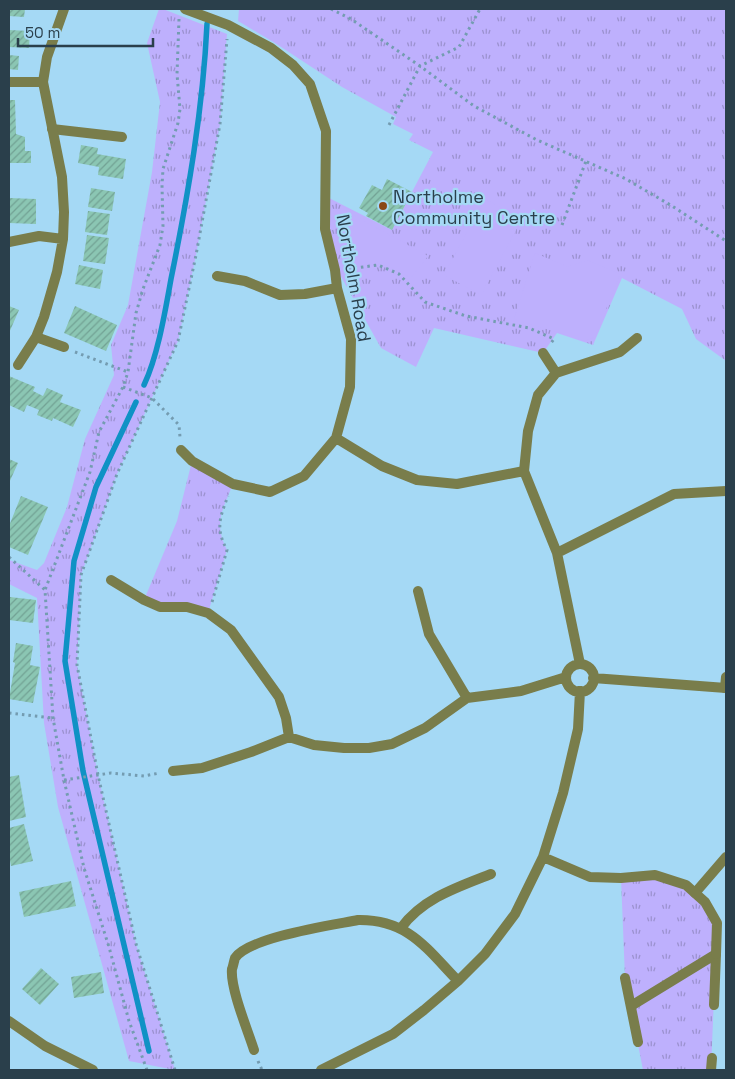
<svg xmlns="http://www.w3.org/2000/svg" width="735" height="1079" viewBox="0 0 735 1079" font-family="'Space Grotesk',sans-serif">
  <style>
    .grass { fill: url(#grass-tufts) }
    .green { fill: #beb0fd }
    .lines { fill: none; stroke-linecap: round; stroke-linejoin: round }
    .stream { stroke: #0f92c5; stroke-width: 5.5 }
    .building { fill: url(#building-hatch) }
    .path { stroke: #749cb1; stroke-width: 3; stroke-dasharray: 2.5 4; stroke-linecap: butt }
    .lane { stroke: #797d4b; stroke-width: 10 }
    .street { stroke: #797d4b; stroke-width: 10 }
    .poi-dot { fill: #8a4716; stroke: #a5d9f5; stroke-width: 2 }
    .labels { text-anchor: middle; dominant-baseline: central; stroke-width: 4.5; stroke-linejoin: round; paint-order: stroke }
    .poi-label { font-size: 18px; fill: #2a3f4b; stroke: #a5d9f5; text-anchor: start }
    .street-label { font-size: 18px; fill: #2a3f4b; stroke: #a5d9f5 }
  </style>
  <defs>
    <pattern id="grass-tufts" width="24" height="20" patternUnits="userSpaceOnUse" patternTransform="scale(1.25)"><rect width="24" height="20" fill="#beb0fd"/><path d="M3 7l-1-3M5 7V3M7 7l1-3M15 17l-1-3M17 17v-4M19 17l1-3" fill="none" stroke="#9b91cf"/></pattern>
    <pattern id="building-hatch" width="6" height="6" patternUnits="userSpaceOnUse" patternTransform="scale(1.25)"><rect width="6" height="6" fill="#8bc6b3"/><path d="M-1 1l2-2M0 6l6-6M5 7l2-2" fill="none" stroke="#72a294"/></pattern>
  </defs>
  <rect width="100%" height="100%" fill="#a5d9f5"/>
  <!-- grass -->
  <path class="grass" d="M159,9H163L227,34L220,124L196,255L178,341L117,474L81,575L77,665L98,775L136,944L175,1070L129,1061L58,807L44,723L37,598L9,584V560L37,570L44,563L67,507L85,439L114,375L111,345L128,305L152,172L160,102L147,43Z
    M239,9H726V361L696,339L682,309L622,278L593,345L557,333L543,353L434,328L416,367L381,348L339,273L330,230L329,198L392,230L433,152L409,140L413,134L393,124L396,117L342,87L275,43L238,21Z
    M192,461L233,484C223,509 213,523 227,550L208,613L144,600L177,521Z
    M655,875L686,885L717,923L711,1070H643L625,978L621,878Z"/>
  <!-- green -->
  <path class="green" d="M485,199L522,219L481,295L444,275Z
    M353,215L428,256L411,278L401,272L378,263L347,265L340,235Z
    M535,253L568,267L587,260L620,274L595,337L585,341L514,319Z"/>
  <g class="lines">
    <!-- stream -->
    <path class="stream" d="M144,385C158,355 165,312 171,279C188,195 203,109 207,24
      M136,402L96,487L74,561L65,661L83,771L149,1051"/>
  </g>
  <!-- building -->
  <path class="building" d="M9,9H25L24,17L9,16Z
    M9,30L30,31L29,48L9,47Z
    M9,55L19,56L18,70L9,69Z
    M9,100H15L16,134L25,137V151H31V163H9Z
    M81,145L98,148L97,154L126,159L123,179L98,175L99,167L78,163Z
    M387,179L412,192L392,230L366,216L368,213L359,208L372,185L382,190Z
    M91,188L115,192L112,211L88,207Z
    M9,198L36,199V224L9,223Z
    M88,211L110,214L107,235L85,232Z
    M87,235L109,238L105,264L83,261Z
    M79,265L103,270L100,289L75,284Z
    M9,306L19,310L9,333Z
    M75,306L117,325L106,351L64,333Z
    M9,376L35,387L33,391L43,396L47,388L63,395L60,402L81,410L73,427L53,418L52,421L37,415L39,410L27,405L24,412L9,405Z
    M9,459L18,463L9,483Z
    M21,496L48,507L28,555L9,547V526Z
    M10,597L36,600L33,623L9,620Z
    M16,643L33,646L30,665L40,667L33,703L9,699L15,663L13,662Z
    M19,775L26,817L9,821V777Z
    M24,824L33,861L11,866L9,856V828Z
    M71,881L76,906L24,917L19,892Z
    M41,968L59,984L40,1005L22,989Z
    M101,972L104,993L74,998L71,977Z"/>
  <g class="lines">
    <!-- path -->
    <path class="path" d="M331,9L351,19L420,66L474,106L537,140L626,179L672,206L726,241
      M389,125L420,66L459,47L480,9
      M562,225L586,161
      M348,269L378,265L399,274L425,302L466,316L529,328L554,339L551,343
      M75,352L128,372
      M123,387L152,398L179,425L180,437
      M9,557L45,590
      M212,602L227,550C215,528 220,517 228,496
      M9,713L53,718
      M64,780L111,773L144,776L160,773
      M258,1061L262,1070
      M147,1070L129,1021L109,947L84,868L64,780L53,718L45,590L90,472L99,432L123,387L128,372L136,313L143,289L160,245L163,226L162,185L163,169L178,123L180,109L177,74L179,19
      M175,1070L136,944L98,775L77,665L81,575L117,474L178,341L196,255L220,124L227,39"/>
    <!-- lane -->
    <path class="lane" d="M52,129L122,137
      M725,688L726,677
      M695,893L726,857
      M401,928C423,898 458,887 491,874
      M625,978L638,1042
      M714,1005L716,954
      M631,1006L716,954
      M711,1070L712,1058"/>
    <!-- street -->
    <path class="street" d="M9,82H43
      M9,242L39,236L63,239
      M217,276L245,281L280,295L305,294L337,288
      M36,337L64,347
      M543,353L556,373L620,352L637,338
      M18,365L36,337L44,317L57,272L63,239L64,212L62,177L43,82L47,57L64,9
      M556,373L538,395L528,431L524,471L557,553L580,664
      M336,438L382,466L417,480L457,484L524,471
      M181,450L192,461L233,484L270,492L304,476L336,438L350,387L351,339L337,288L335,270L325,229L326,131L310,84L293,65L271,48L228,25L185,9
      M557,553L674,494L726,491
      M111,580L144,600L160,607H187L208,613L231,630L279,697L286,718L289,737
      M418,591L429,634L467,698
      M566 678a14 14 0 1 1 28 0a14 14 0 1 1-28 0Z
      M593,678L726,688
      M173,771L202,768L251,752L289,737L314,745L344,748H369L392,744L425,728L467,698L521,691L566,677
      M543,857L590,877L621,878L655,875L686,885L705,902L717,923L716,954
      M9,1021L45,1046L93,1070
      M254,1050C248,1031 230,988 232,969C233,967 234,961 235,958C249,937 333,925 358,920C408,919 427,949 458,981
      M321,1070L393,1034L424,1010L458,981L485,954L515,914L543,857L563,793L578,729L580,691"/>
  </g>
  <!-- markers -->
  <circle class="poi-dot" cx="383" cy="206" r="5"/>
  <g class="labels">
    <!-- poi labels -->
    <g class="poi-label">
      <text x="393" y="196">Northolme<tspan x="393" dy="21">Community Centre</tspan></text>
    </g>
    <!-- street labels -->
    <g class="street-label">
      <text transform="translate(354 278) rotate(80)">Northolm Road</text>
    </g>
  </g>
  <!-- border -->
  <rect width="735" height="1079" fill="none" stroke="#2a3f4b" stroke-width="20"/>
  <!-- scale -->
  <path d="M18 38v8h135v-8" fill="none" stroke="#2a3f4b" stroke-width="2.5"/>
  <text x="25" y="38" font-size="15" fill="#2a3f4b" stroke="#a5d9f5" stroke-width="4" paint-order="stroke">50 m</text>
</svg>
